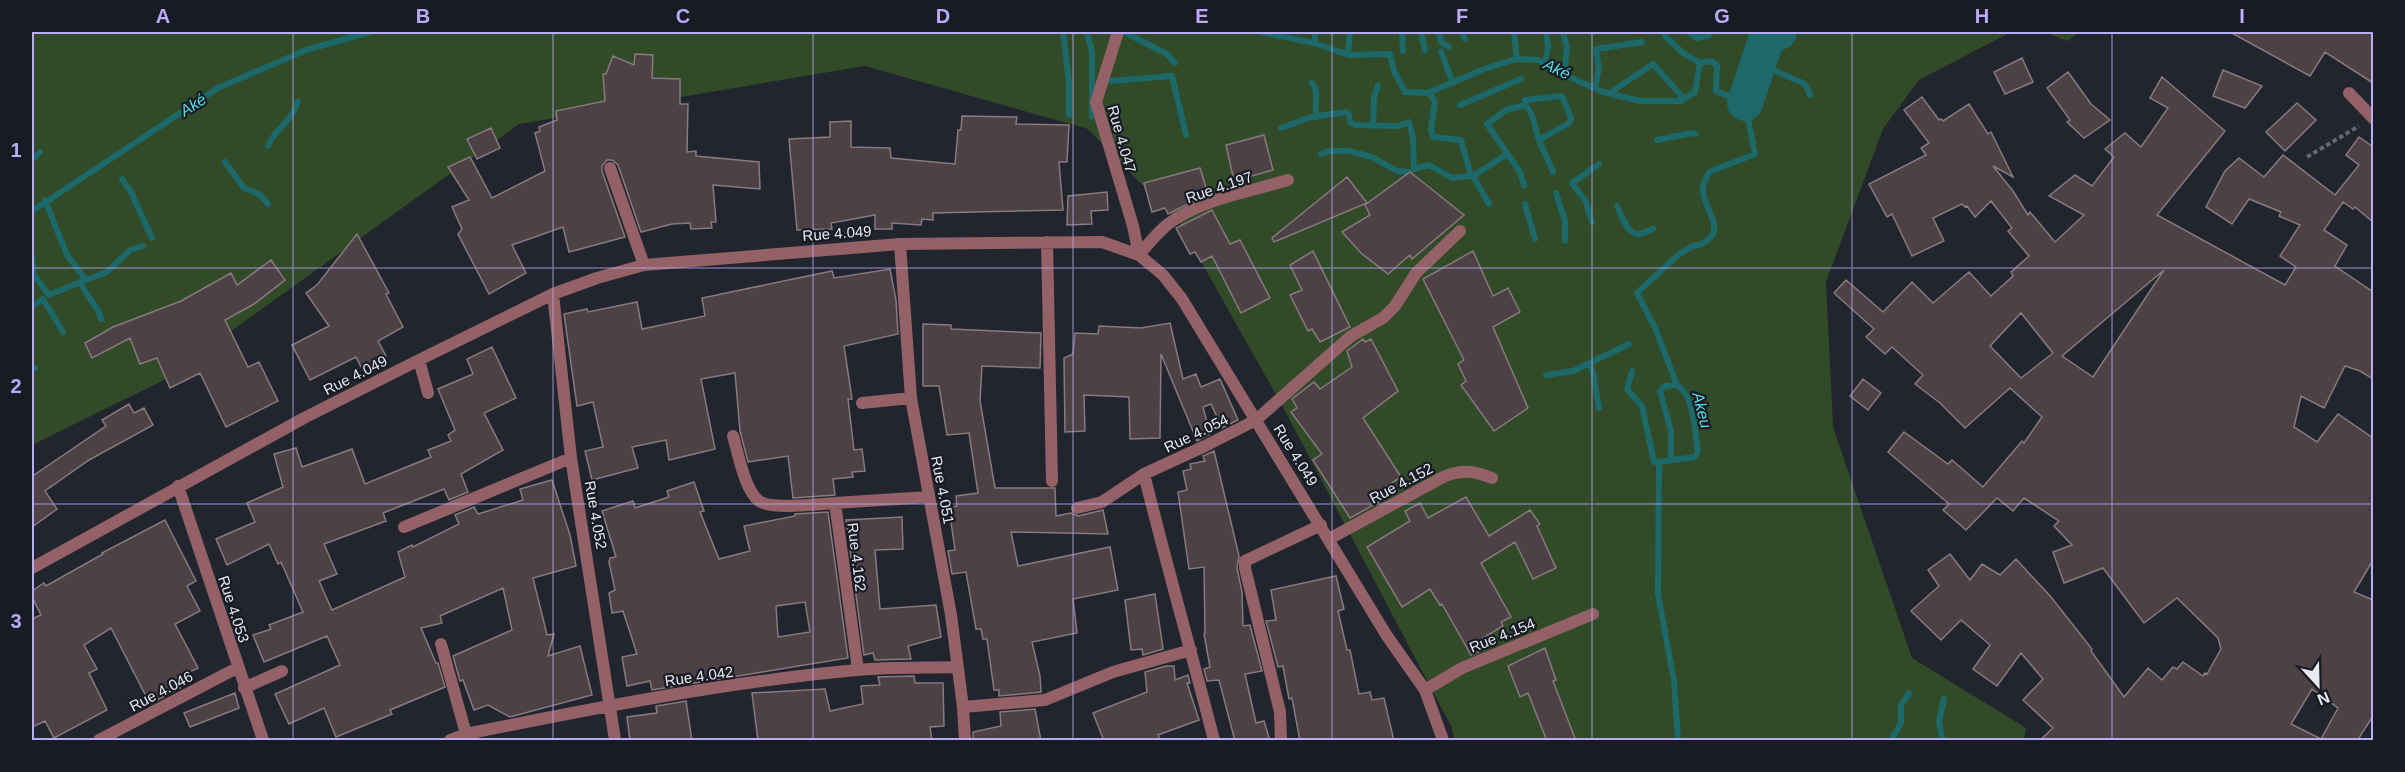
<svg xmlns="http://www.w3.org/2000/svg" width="2405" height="772" viewBox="0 0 2405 772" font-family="Arial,sans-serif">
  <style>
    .green { fill: #314a27 }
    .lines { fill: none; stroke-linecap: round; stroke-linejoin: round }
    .stream { stroke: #1d6869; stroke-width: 6 }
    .river { stroke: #1d6869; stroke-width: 36 }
    .building { fill: #4d4145; stroke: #887a7f; stroke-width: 1.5; fill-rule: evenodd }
    .path { stroke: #646870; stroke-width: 4; stroke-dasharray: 4.5 3; stroke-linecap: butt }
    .minor { stroke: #946167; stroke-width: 12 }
    .grid { fill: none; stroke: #b8abf7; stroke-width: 1.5; stroke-opacity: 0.55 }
    .labels { text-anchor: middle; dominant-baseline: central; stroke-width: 4.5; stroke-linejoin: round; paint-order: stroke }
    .street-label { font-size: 15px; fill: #e7eaf0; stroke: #181b24 }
    .water-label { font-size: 16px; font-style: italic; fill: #53dee0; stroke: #181b24 }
    .neatline { fill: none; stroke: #b8abf7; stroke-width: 2 }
    .grid-label { font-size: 20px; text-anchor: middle; font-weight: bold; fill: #b8abf7 }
  </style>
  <rect width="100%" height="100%" fill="#21252e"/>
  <!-- green -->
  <path class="green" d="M32,32H2011L1919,80L1883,129L1826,282L1833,427L1912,658L2026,728L2024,740H1455L1451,726L1284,409L1180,224L1088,129L865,66L519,124L162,381L32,445Z
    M2044,32H2080L2067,41Z"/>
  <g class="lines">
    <!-- stream -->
    <path class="stream" d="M1063,32L1069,82V115
      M1087,32L1092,52V117
      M1124,32L1167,54L1175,63
      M1260,32L1314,43L1349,55L1390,54L1394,71L1405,92L1428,93L1484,69L1516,59L1538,60L1563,74L1603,92L1640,101H1681L1695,92L1700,63L1711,61L1717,65L1716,91L1745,103L1755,154L1709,172C1707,177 1702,185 1703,190C1704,213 1732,233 1696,246L1694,245L1678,255L1637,293L1655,328L1677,385C1695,396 1694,431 1698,451L1695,457L1659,462L1658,594L1674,681L1678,740
      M1315,32V42
      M1402,32L1403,51
      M1421,32L1425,50
      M1439,32L1441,42L1449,47
      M1462,32L1465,39
      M1514,32L1517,60
      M1563,32L1567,47L1565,68
      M1592,32H1593
      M1689,32L1697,38L1708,36L1711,32
      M1665,36L1683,53L1700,63
      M1441,51L1453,83
      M1348,55L1350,32
      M1545,62L1548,46L1546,32
      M1767,67L1805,84L1810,95
      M1111,81L1172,76L1186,135
      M1312,83C1320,92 1314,106 1316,117
      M1596,83L1599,68L1596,49L1642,42
      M1614,90L1653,64L1684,99
      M1525,100L1562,96L1571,118L1569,123L1539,140
      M1460,105L1521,79
      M1349,114L1350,122L1355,125L1399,126L1409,122L1413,138L1414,169L1429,165L1452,178L1471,176L1461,140L1433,137L1431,129L1435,102L1430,94
      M1373,126L1374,98L1378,85
      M1281,128L1311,117L1346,112
      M1657,140L1692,133L1696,134
      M268,146C275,128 294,120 298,101
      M1321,154L1328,151H1349L1372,157L1397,171L1410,172
      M32,160L40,152
      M225,162L244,188L259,194L268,204
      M122,179L131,192L152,238
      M1524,186L1520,172L1487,124L1506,110L1525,105C1535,115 1534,127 1539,140C1543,151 1549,161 1553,172
      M1556,193L1565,221V241
      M45,200L67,255L86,280L107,272L130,250L143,246
      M1489,204L1473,176L1507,154
      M1525,204L1535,239
      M1617,206C1621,214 1627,234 1638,234C1643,234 1649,230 1653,229
      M32,211L218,88L306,50L370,32
      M1592,222L1586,202L1572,183L1599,164
      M32,256L34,275L49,295L81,282C85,296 98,305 101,319
      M32,306L43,299L63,332
      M1589,364L1593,372L1599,408
      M32,370L35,368
      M1632,371L1627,389L1642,406L1654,462
      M1546,375L1573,371L1629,344
      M1671,460V431L1660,391L1665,386L1677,385
      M1942,737L1939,722L1944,698
      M1891,740L1901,723V705L1909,693"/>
    <!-- river -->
    <path class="river" d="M1745,103L1768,34L1779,32"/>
  </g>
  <!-- building -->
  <path class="building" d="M2230,32H2373V83L2325,52L2310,76Z
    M635,54L653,55L652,78L680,79V104H688L687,152L696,151V156L759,162L760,189L713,185L716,222H711L712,228L691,229L690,223L672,224L641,232L618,165L612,160H607L602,166V171L625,237L569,252L563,227L512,245L526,273L489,294L458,234L462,229L452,207L469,200L448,167L470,157L492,198L545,171L535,133L540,131L539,127L557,120L556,111L605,101L603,74H606L613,56L634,65Z
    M2022,58L2033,82L2005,94L1994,72Z
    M2223,70L2262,86L2245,108L2213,96Z
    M2068,72L2091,104L2110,120L2084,138L2067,122L2070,120L2047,88Z
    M2162,77L2225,131L2157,215L2285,285L2296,267L2280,256L2300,225L2279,216L2281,212L2249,199L2232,224L2206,207L2225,171L2239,158L2264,177L2283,155L2335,195L2359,165L2346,155L2359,137L2373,147V222L2355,207L2353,209L2343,202L2324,230L2347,245L2335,266L2373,292V379L2360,371L2345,366L2324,408L2301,396L2294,427L2317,442L2338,414L2373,438V560L2354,592L2373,600V716L2357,741H2039L2053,728L2023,700L2043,679L2021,653L1997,686L1973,669L1990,645L1961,620L1941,640L1911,611L1939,586L1928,570L1950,554L1970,580L1982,564L2000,575L2016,559L2051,597L2092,649L2091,651L2124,697L2148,668L2162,680L2173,667L2177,669L2183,662L2203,676L2205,673L2207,674L2221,649L2218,638L2177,598L2144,623L2103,568L2064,583L2053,552L2072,545L2054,526L2059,521L2024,498L2013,511L1997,498L1966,530L1943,510L1949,504L1888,452L1904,432L1948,464L1952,460L1983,487L2022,441L2024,443L2042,417L2010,388L1965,428L1940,403L1915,384L1923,375L1892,347L1885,354L1866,337L1874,329L1834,293L1846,280L1883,312L1912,282L1933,303L1969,272L1991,296L2013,276L2011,272L2029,256L2008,231L2012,228L1991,201L1975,217L1967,206L1965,207L1962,204L1933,218L1944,241L1912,256L1892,214L1887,217L1869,184L1926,155L1921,148L1929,143L1904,110L1922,97L1939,120L1941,119L1943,121L1969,104L1988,134L1991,132L2013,177L1993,166L2013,191L2028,215L2030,212L2055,242L2084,215L2049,196L2075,175L2092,186L2114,157L2105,149L2125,133L2141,147L2168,108L2150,98ZM2164,270L2093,377L2062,356ZM2021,313L2053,353L2021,378L1990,346ZM2312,689L2338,708L2321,739L2291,724Z
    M2297,103L2316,120L2285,151L2266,132Z
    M962,116L1017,117L1016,124L1069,125L1067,162H1059L1063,210L933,213V220L922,219L921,225L892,223V229H875V215L831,223L832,229L797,230L789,139L830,137V122L851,121V147L890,148L891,158L955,164L958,130H961Z
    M491,128L500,148L477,159L467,139Z
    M1264,135L1273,170L1234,181L1226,145Z
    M1200,168L1208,194L1168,214L1165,208L1152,212L1144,183Z
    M1410,172L1464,215L1412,259L1410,255L1388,274L1361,253L1342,232L1370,215L1365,205Z
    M1347,177L1367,203L1274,242L1272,238Z
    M1107,192L1108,210L1091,211L1092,224L1067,225L1068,196Z
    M1212,210L1230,244L1240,240L1270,298L1241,313L1212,256L1201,262L1195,252L1190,254L1176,228Z
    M357,234L389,293L386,294L403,327L378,341L386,356L362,369L356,357L310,380L292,345L329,326L306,293L317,285Z
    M1313,251L1350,327L1320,342L1312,329L1308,331L1290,295L1302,290L1290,265Z
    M1473,251L1493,296L1508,288L1520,312L1493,327L1528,408L1494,431L1461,385L1466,381L1458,364L1464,360L1423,279Z
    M271,260L285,280L254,304L225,320L248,367L259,362L278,401L226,427L200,373L170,388L157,358L140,364L130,338L92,358L85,343L113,327L181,301L231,273L237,285Z
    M890,269L896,300L898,334L844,346L852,399H848L854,450L862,449L865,471L852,472L853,477L833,479L835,495L793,498L788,456L748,462L740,431L735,373L701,379L715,449L669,460L666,440L632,447L638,468L592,480L585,451L603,447L593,402L577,406L564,314L587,309L588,312L637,302L642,329L705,316L702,298L832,271L834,278Z
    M1170,323L1183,379L1196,374L1201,387L1220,379L1238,420L1222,428L1211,404L1203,407L1210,434L1197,441L1161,354L1160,438L1130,439L1129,397L1084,395L1085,431L1065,432L1064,358L1073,354L1075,333L1098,334L1099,326L1141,328Z
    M923,324L951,325V329L1041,333L1040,368L982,366L980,401L995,488H1055L1056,516L1071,513L1078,516L1103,510L1108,534L1011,532L1018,566L1110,547L1118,590L1073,599L1077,633L1032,642L1040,676L1041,692L999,696V690H994L987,639H983L981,629H976L966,572L952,574L948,551L955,550L949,508L957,506L956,496L978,493L969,433L947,435L939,386H923Z
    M1363,339L1365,342L1371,339L1398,391L1363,418L1401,477L1379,491L1384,499L1350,518L1313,460L1322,454L1291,412L1297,408L1292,399L1314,382L1320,389L1352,367L1347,351Z
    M492,347L516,398L484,413L503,450L461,474L468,492L449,500L444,489L383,513L386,521L324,544L337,574L319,581L332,610L405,577L398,552L412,545L413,547L459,524L455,515L474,507L478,514L523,500L520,489L552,480L570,535L576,566L533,578L547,635L554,634L548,656L580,646L592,695L510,717L488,705L474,710L463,680L460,681L453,656L512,630L503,588L440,616L442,623L421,628L436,663H438L445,687L390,710L392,714L336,737L324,708L289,724L275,694L340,665L327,636L264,662L253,635L271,629L269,625L303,612L281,562L278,564L269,544L227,565L216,539L255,522L247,503L283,487L274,454L296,448L302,467L352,449L365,484L431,457L428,450L451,441L448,435L455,430L438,389L473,374L467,359Z
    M1863,379L1881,393L1868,410L1850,396Z
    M129,404L134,413L144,408L153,425L89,460L45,491L57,509L32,527V472L34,475L106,426L102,420Z
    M1214,451L1239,556L1237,568L1242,592L1243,626L1250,625L1262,671L1245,674L1256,723L1264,721L1270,741H1235L1219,680L1207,681L1204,669L1210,667L1204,634L1205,633L1204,567L1189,569L1178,492L1187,490L1183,471L1191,469L1190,464L1205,461L1203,456Z
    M694,482L704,511L700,512L719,559L750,551L744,526L795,516V514L828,512L848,658L652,690L650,681L627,686L622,657L637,654L623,611L612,613L609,593L615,590L609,562L610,558L616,557L602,511L633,501L635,508L669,497L667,491ZM805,602L810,632L778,637L776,606Z
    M1466,497L1489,536L1530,510L1540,524L1537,526L1556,568L1533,579L1515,542L1481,563L1511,617L1501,622L1503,626L1483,638L1488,648L1471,655L1442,604L1440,605L1430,589L1402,607L1367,547L1410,521L1405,511L1420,503L1428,518Z
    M902,517L903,549L875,550L880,609L936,605L941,637L908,646L911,659L875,660L873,653L864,655L846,520Z
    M165,520L196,581L187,586L200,611L175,624L198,668L175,679L180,688L150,704L111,628L84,645L97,669L89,673L107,710L54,738L45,721L32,727V619L41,615L32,597V591L44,583L46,586L103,554L102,553Z
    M1336,576L1344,609L1338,611L1347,650H1350L1359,694L1370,692L1372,700L1384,698L1394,741H1300L1292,698L1289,699L1283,666L1278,667L1266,621L1276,620L1271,590Z
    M1155,594L1163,649L1143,655L1142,649L1131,650L1125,600Z
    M1545,648L1556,680L1553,681L1576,741H1547L1528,693L1520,697L1508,666Z
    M1166,666H1174L1175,680L1188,675L1190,683H1187L1199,720L1158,735L1161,741H1104L1093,713L1147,692L1145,672Z
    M914,676L915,683H943L944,726L930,727L932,741H758L752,693L825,689L830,711L863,704L861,686L880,685L878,677Z
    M235,693L239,708L190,727L184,713Z
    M686,701L692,741H630L627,717L657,713L656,706Z
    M1035,709L1041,741H973V732L1001,726L1000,712Z"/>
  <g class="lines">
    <!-- path -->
    <path class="path" d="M2307,157L2359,126"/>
    <!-- minor -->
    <path class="minor" d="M1118,32L1096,102L1133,226L1139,255
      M2349,93L2374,119
      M610,168L644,265
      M1047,242L1052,481
      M900,244L911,398L951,615L963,707L965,740
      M1139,255C1148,244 1157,233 1168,224C1201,199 1249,192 1288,180
      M553,294L571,458L615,740
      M419,360L428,393
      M862,403L911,398
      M733,436C738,453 745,491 759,501C771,510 819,504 835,503
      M178,486L263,740
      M1077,508L1102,502L1144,474
      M404,527L571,458
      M1329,539L1445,476C1463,469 1474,471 1492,478
      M32,568L304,418L419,360L553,294L597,278L644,265L900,244L1102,242L1139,255L1163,275L1182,299L1387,636L1425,690L1443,740
      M441,644L466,734
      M858,670L835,503L928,497
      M244,688L282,671
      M1425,690L1462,668L1593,614
      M963,707L1045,700L1113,672L1191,650
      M99,740L237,668
      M450,740L466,734C595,708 725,682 857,670C890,667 924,668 957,667
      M1214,740C1191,651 1166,563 1144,474L1205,446L1256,420L1351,336L1383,318L1395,306L1416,273L1460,231
      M1281,740L1280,712L1245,568V561L1321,525"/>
  </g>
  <!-- grid -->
  <path class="grid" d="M293,32V740M553,32V740M813,32V740M1073,32V740M1332,32V740M1592,32V740M1852,32V740M2112,32V740M32,268H2374M32,504H2374"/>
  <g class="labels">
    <!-- street labels -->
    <g class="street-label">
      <text transform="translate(1122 139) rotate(74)">Rue 4.047</text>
      <text transform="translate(1219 187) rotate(-19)">Rue 4.197</text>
      <text transform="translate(837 233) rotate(-4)">Rue 4.049</text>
      <text transform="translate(355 375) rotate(-27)">Rue 4.049</text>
      <text transform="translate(1196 433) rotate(-26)">Rue 4.054</text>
      <text transform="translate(1296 455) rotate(58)">Rue 4.049</text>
      <text transform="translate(1401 483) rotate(-28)">Rue 4.152</text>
      <text transform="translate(943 490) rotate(79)">Rue 4.051</text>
      <text transform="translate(596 515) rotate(80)">Rue 4.052</text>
      <text transform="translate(857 557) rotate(83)">Rue 4.162</text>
      <text transform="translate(234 609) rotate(72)">Rue 4.053</text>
      <text transform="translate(1502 635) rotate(-22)">Rue 4.154</text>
      <text transform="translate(699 676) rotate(-8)">Rue 4.042</text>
      <text transform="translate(161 691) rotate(-28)">Rue 4.046</text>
    </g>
    <!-- water labels -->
    <g class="water-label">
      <text transform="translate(1557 69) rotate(26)">Aké</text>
      <text transform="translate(193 105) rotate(-33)">Aké</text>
      <text transform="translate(1702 410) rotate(76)">Akeu</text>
    </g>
  </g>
  <!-- border -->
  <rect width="2405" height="772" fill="none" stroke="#181b24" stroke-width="66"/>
  <!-- north arrow -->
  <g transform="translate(2318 685) rotate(158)" stroke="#181b24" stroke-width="4.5" paint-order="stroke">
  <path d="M0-4.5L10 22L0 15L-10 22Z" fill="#e7eaf0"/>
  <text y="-9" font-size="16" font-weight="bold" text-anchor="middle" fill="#e7eaf0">N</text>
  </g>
  <rect x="33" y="33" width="2339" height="706" class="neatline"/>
  <g class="grid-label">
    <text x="163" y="23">A</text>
    <text x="423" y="23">B</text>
    <text x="683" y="23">C</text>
    <text x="943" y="23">D</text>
    <text x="1202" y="23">E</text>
    <text x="1462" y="23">F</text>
    <text x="1722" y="23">G</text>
    <text x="1982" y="23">H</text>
    <text x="2242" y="23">I</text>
    <text x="16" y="157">1</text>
    <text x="16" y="393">2</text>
    <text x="16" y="628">3</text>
  </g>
</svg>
